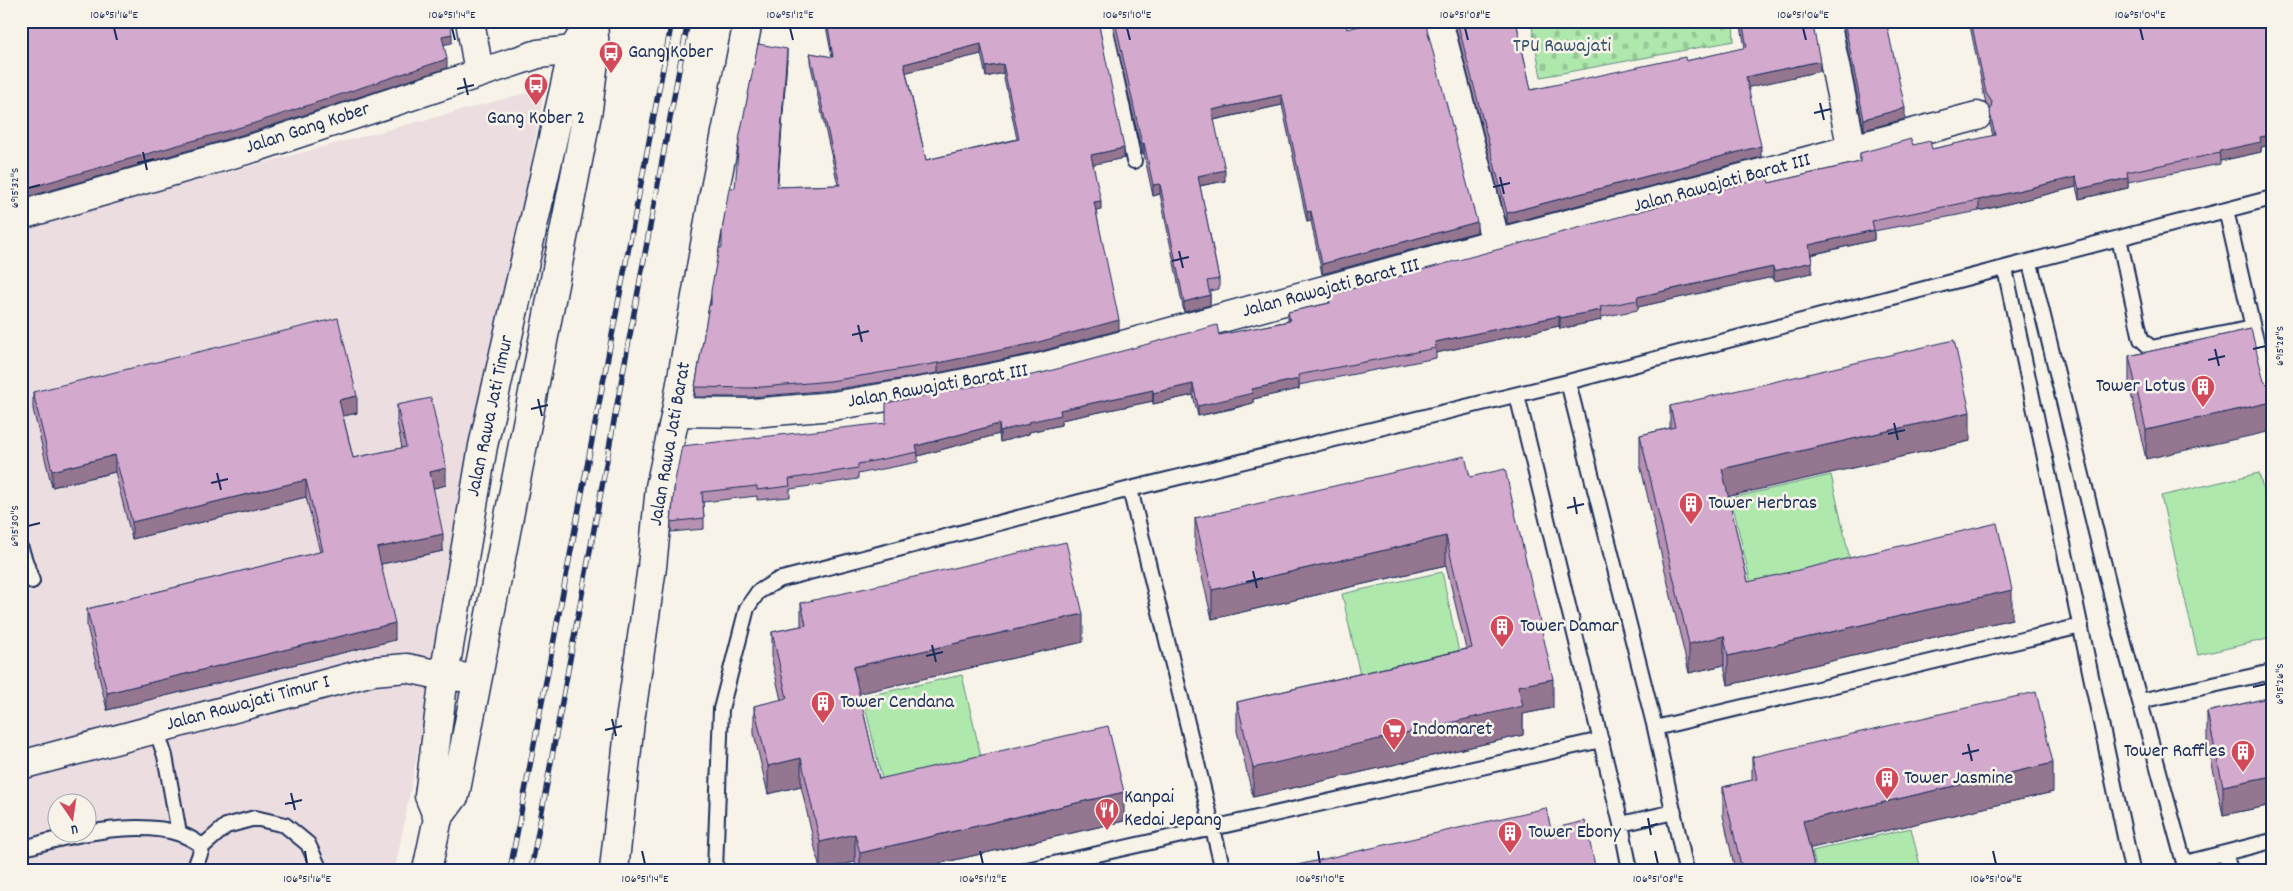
<svg xmlns="http://www.w3.org/2000/svg" width="2293" height="891" viewBox="0 0 2293 891" font-family="Dekko,sans-serif">
  <style>
    .built { fill: #ecdde0; fill-rule: evenodd }
    .green { fill: #afe8ac; stroke: #658c85 }
    .cemetery { fill: url(#cemetery-stones); stroke: #658c85 }
    .lines { fill: none; stroke-linecap: round; stroke-linejoin: round }
    .lane-casing { stroke: #1b2f5e; stroke-width: 18 }
    .street-casing { stroke: #1b2f5e; stroke-width: 31 }
    .secondary-casing { stroke: #1b2f5e; stroke-width: 31 }
    .lane { stroke: #f7f3e8; stroke-width: 14 }
    .street { stroke: #f7f3e8; stroke-width: 28 }
    .secondary { stroke: #f7f3e8; stroke-width: 28 }
    .rail-casing { stroke: #1b2f5e; stroke-width: 5.5 }
    .rail { stroke: #f7f3e8; stroke-width: 4; stroke-dasharray: 11; stroke-linecap: butt }
    .wall { fill: #b691b1; stroke: #1b2f5e; fill-rule: evenodd }
    .shaded-wall { fill: #947690; stroke: #1b2f5e }
    .building { fill: #d4a9ce; stroke: #1b2f5e; fill-rule: evenodd }
    .ticks { fill: none; stroke: #1b2f5e; stroke-width: 2 }
    .labels { text-anchor: middle; dominant-baseline: central; stroke-width: 5; stroke-linejoin: round; paint-order: stroke }
    .park-label { font-size: 20px; fill: #39546e; stroke: #f7f3e8 }
    .poi-label { font-size: 20px; fill: #1b2f5e; stroke: #f7f3e8; text-anchor: start }
    .street-label { font-size: 20px; fill: #1b2f5e; stroke: #f7f3e8 }
    .neatline { fill: none; stroke: #1b2f5e; stroke-width: 2 }
    .ticks-label { font-size: 12px; text-anchor: middle; fill: #1b2f5e }
  </style>
  <defs>
    <pattern id="cemetery-stones" width="16" height="16" patternUnits="userSpaceOnUse" patternTransform="scale(1.25)"><rect width="16" height="16" fill="#afe8ac"/><path d="M2 7V4a2 2 0 0 1 4 0v3zM10 15v-3a2 2 0 0 1 4 0v3z" fill="#96c796"/></pattern>
  </defs>
  <rect width="100%" height="100%" fill="#f7f3e8"/>
  <filter id="ink" filterUnits="userSpaceOnUse"><feTurbulence type="fractalNoise" baseFrequency=".02" numOctaves="2"/><feDisplacementMap in="SourceGraphic" scale="10" xChannelSelector="R" yChannelSelector="G"/><feConvolveMatrix kernelMatrix="1 2 1 2 8 2 1 2 1" color-interpolation-filters="sRGB"/></filter>
  <g filter="url(#ink)">
    <!-- built -->
    <path class="built" d="M545,88L395,870H21V227ZM58,804H88V834H58Z"/>
    <!-- green -->
    <path class="green" d="M2259,473L2272,526V638L2198,655L2161,496Z
      M1831,475L1854,578L1755,601L1731,498Z
      M1442,572L1464,676L1365,698L1342,594Z
      M962,675L986,778L887,801L863,697Z
      M1911,828L1921,870H1817L1812,851Z"/>
    <!-- cemetery -->
    <path class="cemetery" d="M1531,21H1733L1734,41L1541,77Z"/>
    <g class="lines">
      <defs>
        <path id="lane" d="M1104,21L1134,161
          M2226,210L2253,328
          M2119,238L2141,339L2151,348L2253,328L2272,407
          M2030,263L2117,618L2186,870
          M2005,269L2132,870
          M1568,382L1655,728L1686,870
          M1517,395L1621,824L1630,870
          M1130,489L1223,870
          M21,549L32,581
          M2140,701L2272,672
          M1655,728L2081,626
          M156,729L165,756L179,833
          M1621,824L1674,812
          M21,849C64,836 137,819 180,834C188,836 196,842 203,846
          M2225,853L2230,870
          M2185,863L2272,841
          M194,870L203,846L226,826L255,818L285,825L308,844L320,870
          M715,870L721,709L747,608L758,592L778,580L1130,489L1568,382L2272,198
          M1027,870L1601,740"/>
        <path id="street" d="M470,21L479,72
          M1438,21L1496,243
          M1826,21L1852,150
          M21,215L260,146L538,54L573,50L595,53
          M676,412L752,413L833,406L941,388L1039,368L1496,243L1977,116"/>
        <path id="secondary" d="M21,765L373,671L407,668L444,676L462,677
          M438,818L429,796L444,676L483,446L573,50L591,21
          M427,870L438,818L455,795L588,109L595,53L593,21
          M614,870L630,721L652,567L660,487L676,412L712,204L748,21"/>
      </defs>
      <!-- lane casing -->
      <use href="#lane" class="lane-casing"/>
      <!-- street casing -->
      <use href="#street" class="street-casing"/>
      <!-- secondary casing -->
      <use href="#secondary" class="secondary-casing"/>
      <!-- lane -->
      <use href="#lane" class="lane"/>
      <!-- street -->
      <use href="#street" class="street"/>
      <!-- secondary -->
      <use href="#secondary" class="secondary"/>
      <defs>
        <path id="rail" d="M510,870L672,21
          M531,870L688,21"/>
      </defs>
      <!-- rail casing -->
      <use href="#rail" class="rail-casing"/>
      <!-- rail -->
      <use href="#rail" class="rail"/>
    </g>
    <!-- wall -->
    <path class="wall" d="M825,21H1098L1124,158L1093,164L1101,210L1096,211L1119,330L1035,353L938,373L831,390L751,397H695V387L711,305L722,248L735,188L787,59L777,187L838,185L810,62V53L832,57ZM981,54L986,77L1003,73L1017,139L926,160L906,72Z
      M1112,21H1345L1347,29L1477,232L1322,274L1311,221L1307,222L1282,105L1214,120L1225,181L1200,186L1219,279V289L1210,291V305L1184,312L1160,194L1153,196L1144,154H1142Z
      M1454,21H1516L1531,90L1686,61L1745,48L1740,21H1812L1820,71L1748,87L1761,157L1507,224Z
      M1842,21H1895L1886,23L1905,119L1864,130Z
      M1969,21H2272V145L2261,147V152L2220,161V164L2128,182V188L2079,199L2076,187L1979,211L1874,231V240L1811,255L1812,273L1774,281L1773,277L1740,284L1638,307V310L1601,317V320L1560,329L1559,326L1436,353V358L1299,385V389L1253,399V403L1232,409L1198,416L1193,395L1153,404V401L1061,420V425L1029,432V434L1000,442L999,434L918,456V462L858,474V479L790,489V497L757,500V496L703,502L704,518V529L671,532V522L675,481L886,423L1042,373L1288,321V312L1329,303V295L1769,183L1860,162V153L1913,145L1932,149L1993,136L1990,124L1991,110L1986,104Z
      M2268,325H2272V369L2268,354Z
      M2251,329L2146,459L2129,385V356Z
      M33,392L357,413L343,416L353,458L402,448L397,422V405L446,485L433,488L443,551L381,564L395,640L107,710L87,626V609L320,552L306,497L132,539L115,472L52,487L33,409Z
      M1670,406L1970,441L1728,496L1748,582L2012,619L1728,685L1724,665L1689,673L1640,464V435L1670,428Z
      M1470,477L1553,708L1523,714V735L1253,797L1237,731V702L1466,649L1446,565L1212,619L1195,547V518Z
      M801,603L1083,642L859,693L879,779L1124,821L911,870H857L855,862L820,870L801,786L768,794L754,734V706L781,700L772,661V632L801,626Z
      M2272,697V805L2223,815L2207,741V712Z
      M1752,757L2053,792L1810,848L1815,870H1735L1723,815V787L1752,780Z"/>
    <!-- shaded-wall -->
    <path class="shaded-wall" d="M1884,21H1895L1884,24Z
      M452,34V43L442,45V36Z
      M981,44V54L904,73V64Z
      M787,49V59L777,196V187Z
      M447,59V68L255,131L21,199V190Z
      M1820,61V71L1746,88V77Z
      M1003,64V73L986,77V67Z
      M1282,95V105L1212,120V110Z
      M1905,108V119L1864,130V119Z
      M2272,135V145L2261,147V152L2220,161L2219,151L2260,137Z
      M1144,143V154H1142V144Z
      M1761,146V157L1507,224V213Z
      M1124,148V158L1091,165V155Z
      M1225,170V181L1198,186V176Z
      M2076,177V187L1979,211V200Z
      M2128,178V188L2079,199V189Z
      M1160,184V194L1153,196V185Z
      M1101,201V210L1094,211V202Z
      M1311,211V221L1307,222V212Z
      M1477,222V232L1322,274V264Z
      M1874,230V240L1809,255V245Z
      M1812,262V273L1774,281V271Z
      M1773,267V277L1638,307L1637,297Z
      M1210,295V305L1184,312V302Z
      M1601,310V320L1560,329V318Z
      M1559,316V326L1436,353L1435,342Z
      M1119,320V330L1035,353L938,373V363Z
      M1299,379V389L1253,399V403L1198,416V406L1252,389Z
      M1193,384V395L1153,404V393Z
      M1153,390V401L1061,420V425L1029,432V434L1000,442V431L1060,410Z
      M357,396V413L339,417V400Z
      M2272,402V431L2146,459V430Z
      M1970,412V441L1722,498V469Z
      M999,424V434L918,456L916,446Z
      M115,455V472L52,487V471Z
      M446,468V485L430,489V472Z
      M306,480V497L132,539V522Z
      M443,534V551L377,565V548Z
      M1446,536V565L1212,619V590Z
      M2012,590V619L1728,685V656Z
      M1083,614V642L853,695V667Z
      M395,623V640L107,710V693Z
      M1724,636V665L1689,673V644Z
      M1553,679V708L1523,714V735L1253,797V768L1518,686Z
      M801,758V786L768,794V766Z
      M2053,763V792L1803,850V821Z
      M2272,776V805L2223,815V786Z
      M1124,792V821L911,870H860V853Z
      M855,834V862L820,870V842Z"/>
    <!-- building -->
    <path class="building" d="M21,21H450L452,34L442,36L447,59L255,123L21,190Z
      M827,21H1098L1124,148L1091,155L1101,201L1094,202L1119,320L1035,343L938,363L831,381L751,388L695,387L709,305H711V291L719,248H722V231L729,188H735L739,140L758,44L787,49L777,187L840,185L810,53L833,57ZM981,44L986,67L1003,64L1019,139L926,160L904,64Z
      M1115,21H1345L1347,29L1383,21H1425L1477,222L1322,264L1311,211L1307,212L1282,95L1212,110L1225,170L1198,176L1219,279L1207,281L1210,295L1184,302L1160,184L1153,185L1144,143L1142,144Z
      M1457,21H1516L1531,90L1685,57L1686,61L1747,47L1742,21H1812L1820,61L1746,77L1761,146L1507,213Z
      M1844,21H1886L1905,108L1864,119Z
      M1971,21H2272V135L2260,137L2261,142L2219,151L2220,153L2127,172L2128,178L2079,189L2076,177L1979,200L1872,221L1874,230L1809,245L1812,262L1774,271L1773,267L1740,274L1637,297L1638,300L1600,307L1601,310L1560,318L1559,316L1435,342L1436,348L1298,375L1299,379L1252,389L1253,393L1232,398L1198,406L1193,384L1153,393V390L1060,410L1061,415L1028,422L1029,424L1000,431L999,424L916,446L918,452L858,464V468L789,479L790,486L757,490V486L702,492L704,518L671,522L675,481L682,446L886,423V403L1042,373L1217,325L1219,335L1290,321L1288,312L1330,303L1329,295L1767,177L1769,183L1860,162V153L1911,139L1913,145L1930,141L1932,149L1995,135L1990,113L1992,102L1986,93Z
      M338,318L357,396L339,400L353,458L406,447L397,405L431,398L446,468L430,472L443,534L377,548L395,623L107,693L87,609L323,551L306,480L132,522L115,455L52,471L33,392Z
      M2268,325H2272V340Z
      M2251,329L2264,381L2270,387L2272,386V402L2146,430L2129,356Z
      M1954,340L1970,412L1722,469L1748,582L1997,523L2012,590L1728,656L1724,636L1689,644L1640,435L1675,427L1670,406Z
      M1465,456L1470,477L1505,469L1553,679L1518,686L1523,706L1253,768L1237,702L1472,648L1446,536L1212,590L1195,518Z
      M1066,542L1083,614L853,667L879,779L1108,726L1124,792L860,853L855,834L820,842L801,758L768,766L754,706L787,698L772,632L806,625L801,603Z
      M2036,692L2053,763L1803,821L1815,870H1742L1723,787L1757,779L1752,757Z
      M2272,697V776L2223,786L2207,712Z
      M1546,808L1551,829L1585,821L1596,870H1276Z"/>
  </g>
  <!-- ticks -->
  <path class="ticks" d="M114,28L117,40M452,28L455,40M790,28L793,40M1127,28L1130,40M1465,28L1468,40M1803,28L1806,40M2140,28L2143,40M464,78L468,95M457,89L474,85M1820,103L1824,120M1814,113L1831,109M143,152L147,170M137,163L154,159M1500,177L1504,194M1493,187L1510,183M28,188L40,185M1179,251L1183,268M1172,261L1189,257M858,325L862,342M852,335L869,331M2215,349L2219,366M2253,349L2266,346M2208,360L2225,356M538,399L542,416M531,409L548,405M1894,423L1898,440M1888,434L1905,430M217,473L221,490M211,483L228,479M1574,497L1577,514M1567,508L1584,504M28,526L40,523M1253,571L1257,588M1246,582L1263,578M932,645L936,662M926,656L943,652M2253,687L2266,684M612,719L616,736M605,730L622,726M1968,744L1972,761M1962,754L1979,750M291,793L295,810M285,804L302,800M1648,818L1651,835M1641,828L1658,824M305,851L307,864M642,851L645,864M980,851L983,864M1318,851L1320,864M1655,851L1658,864M1993,851L1996,864"/>
  <!-- icons -->
  <defs>
    <symbol id="bus-pin" viewBox="-11 -11 22 30"><path d="M0 17L-7.5 6A9.5 9.5 0 1 1 7.5 6Z" fill="#d1495b" stroke="#f7f3e8"/><path d="M-5-6H5V4H4V6H2V4H-2V6H-4V4H-5ZM-3.5-4V0h7V-4ZM-3.5 1.2v1.5H-2V1.2ZM2 1.2v1.5H3.5V1.2Z" fill="#fff"/></symbol>
    <symbol id="building-pin" viewBox="-11 -11 22 30"><path d="M0 17L-7.5 6A9.5 9.5 0 1 1 7.5 6Z" fill="#d1495b" stroke="#f7f3e8"/><path d="M-4-6H4V6H1V3H-1V6H-4ZM-2.5-4.3h1.7v1.8h-1.7ZM.8-4.3h1.7v1.8H.8ZM-2.5-1h1.7V.8h-1.7ZM.8-1h1.7V.8H.8Z" fill="#fff"/></symbol>
    <symbol id="supermarket-pin" viewBox="-11 -11 22 30"><path d="M0 17L-7.5 6A9.5 9.5 0 1 1 7.5 6Z" fill="#d1495b" stroke="#f7f3e8"/><path d="M-6-5.5h2.5l.6 2H6L4.5 2H-2.5L-4.4-4H-6ZM-1.5 3.2a1.3 1.3 0 1 0 .1 0ZM3 3.2a1.3 1.3 0 1 0 .1 0Z" fill="#fff"/></symbol>
    <symbol id="restaurant-pin" viewBox="-11 -11 22 30"><path d="M0 17L-7.5 6A9.5 9.5 0 1 1 7.5 6Z" fill="#d1495b" stroke="#f7f3e8"/><path d="M-5-6h1v4h1v-4h1v4h1v-4h1v5L-1.5 .5V6h-2V.5L-5-1ZM5-6V6H3V1.5H1.5Q1.5-4 5-6Z" fill="#fff"/></symbol>
  </defs>
  <g fill-rule="evenodd">
    <use href="#bus-pin" x="597" y="39" width="28" height="38"/>
    <use href="#bus-pin" x="522" y="71" width="28" height="38"/>
    <use href="#building-pin" x="2189" y="373" width="28" height="38"/>
    <use href="#building-pin" x="1677" y="490" width="28" height="38"/>
    <use href="#building-pin" x="1488" y="613" width="28" height="38"/>
    <use href="#building-pin" x="809" y="689" width="28" height="38"/>
    <use href="#supermarket-pin" x="1380" y="716" width="28" height="38"/>
    <use href="#building-pin" x="2229" y="738" width="28" height="38"/>
    <use href="#building-pin" x="1873" y="765" width="28" height="38"/>
    <use href="#restaurant-pin" x="1093" y="796" width="28" height="38"/>
    <use href="#building-pin" x="1496" y="819" width="28" height="38"/>
  </g>
  <g class="labels">
    <!-- park labels -->
    <g class="park-label">
      <text x="1562" y="47">TPU Rawajati</text>
    </g>
    <!-- poi labels -->
    <g class="poi-label">
      <text x="628" y="53">Gang Kober</text>
      <text x="536" y="119" text-anchor="middle">Gang Kober 2</text>
      <text x="2186" y="387" text-anchor="end">Tower Lotus</text>
      <text x="1708" y="504">Tower Herbras</text>
      <text x="1520" y="627">Tower Damar</text>
      <text x="840" y="703">Tower Cendana</text>
      <text x="1412" y="730">Indomaret</text>
      <text x="2226" y="752" text-anchor="end">Tower Raffles</text>
      <text x="1904" y="779">Tower Jasmine</text>
      <text x="1124" y="798">Kanpai<tspan x="1124" dy="23">Kedai Jepang</tspan></text>
      <text x="1528" y="833">Tower Ebony</text>
    </g>
    <!-- street labels -->
    <g class="street-label">
      <text transform="translate(308 129) rotate(-18)">Jalan Gang Kober</text>
      <text transform="translate(1722 184) rotate(-15)">Jalan Rawajati Barat III</text>
      <text transform="translate(1331 289) rotate(-15)">Jalan Rawajati Barat III</text>
      <text transform="translate(938 387) rotate(-10)">Jalan Rawajati Barat III</text>
      <text transform="translate(491 416) rotate(-78)">Jalan Rawa Jati Timur</text>
      <text transform="translate(671 444) rotate(-80)">Jalan Rawa Jati Barat</text>
      <text transform="translate(248 704) rotate(-15)">Jalan Rawajati Timur I</text>
    </g>
  </g>
  <!-- margin -->
  <rect width="2293" height="891" fill="none" stroke="#f7f3e8" stroke-width="55"/>
  <!-- north arrow -->
  <g transform="translate(72 818) rotate(167)"><circle r="24" fill="#f7f3e8" stroke="#9fa5b1"/>
  <path d="M0-4L9 19L0 12L-9 19Z" fill="#d1495b"/>
  <text y="-8" font-size="14" font-weight="bold" text-anchor="middle" fill="#1b2f5e">U</text>
  </g>
  <rect x="28" y="28" width="2238" height="836" class="neatline"/>
  <g class="ticks-label">
    <text x="114" y="18">106°51'16"E</text>
    <text x="452" y="18">106°51'14"E</text>
    <text x="790" y="18">106°51'12"E</text>
    <text x="1127" y="18">106°51'10"E</text>
    <text x="1465" y="18">106°51'08"E</text>
    <text x="1803" y="18">106°51'06"E</text>
    <text x="2140" y="18">106°51'04"E</text>
    <text transform="translate(14 188) rotate(-90)" y="4">6°15'32"S</text>
    <text transform="translate(2279 346) rotate(-90)" y="4">6°15'28"S</text>
    <text transform="translate(14 526) rotate(-90)" y="4">6°15'30"S</text>
    <text transform="translate(2279 684) rotate(-90)" y="4">6°15'26"S</text>
    <text x="307" y="882">106°51'16"E</text>
    <text x="645" y="882">106°51'14"E</text>
    <text x="983" y="882">106°51'12"E</text>
    <text x="1320" y="882">106°51'10"E</text>
    <text x="1658" y="882">106°51'08"E</text>
    <text x="1996" y="882">106°51'06"E</text>
  </g>
</svg>
